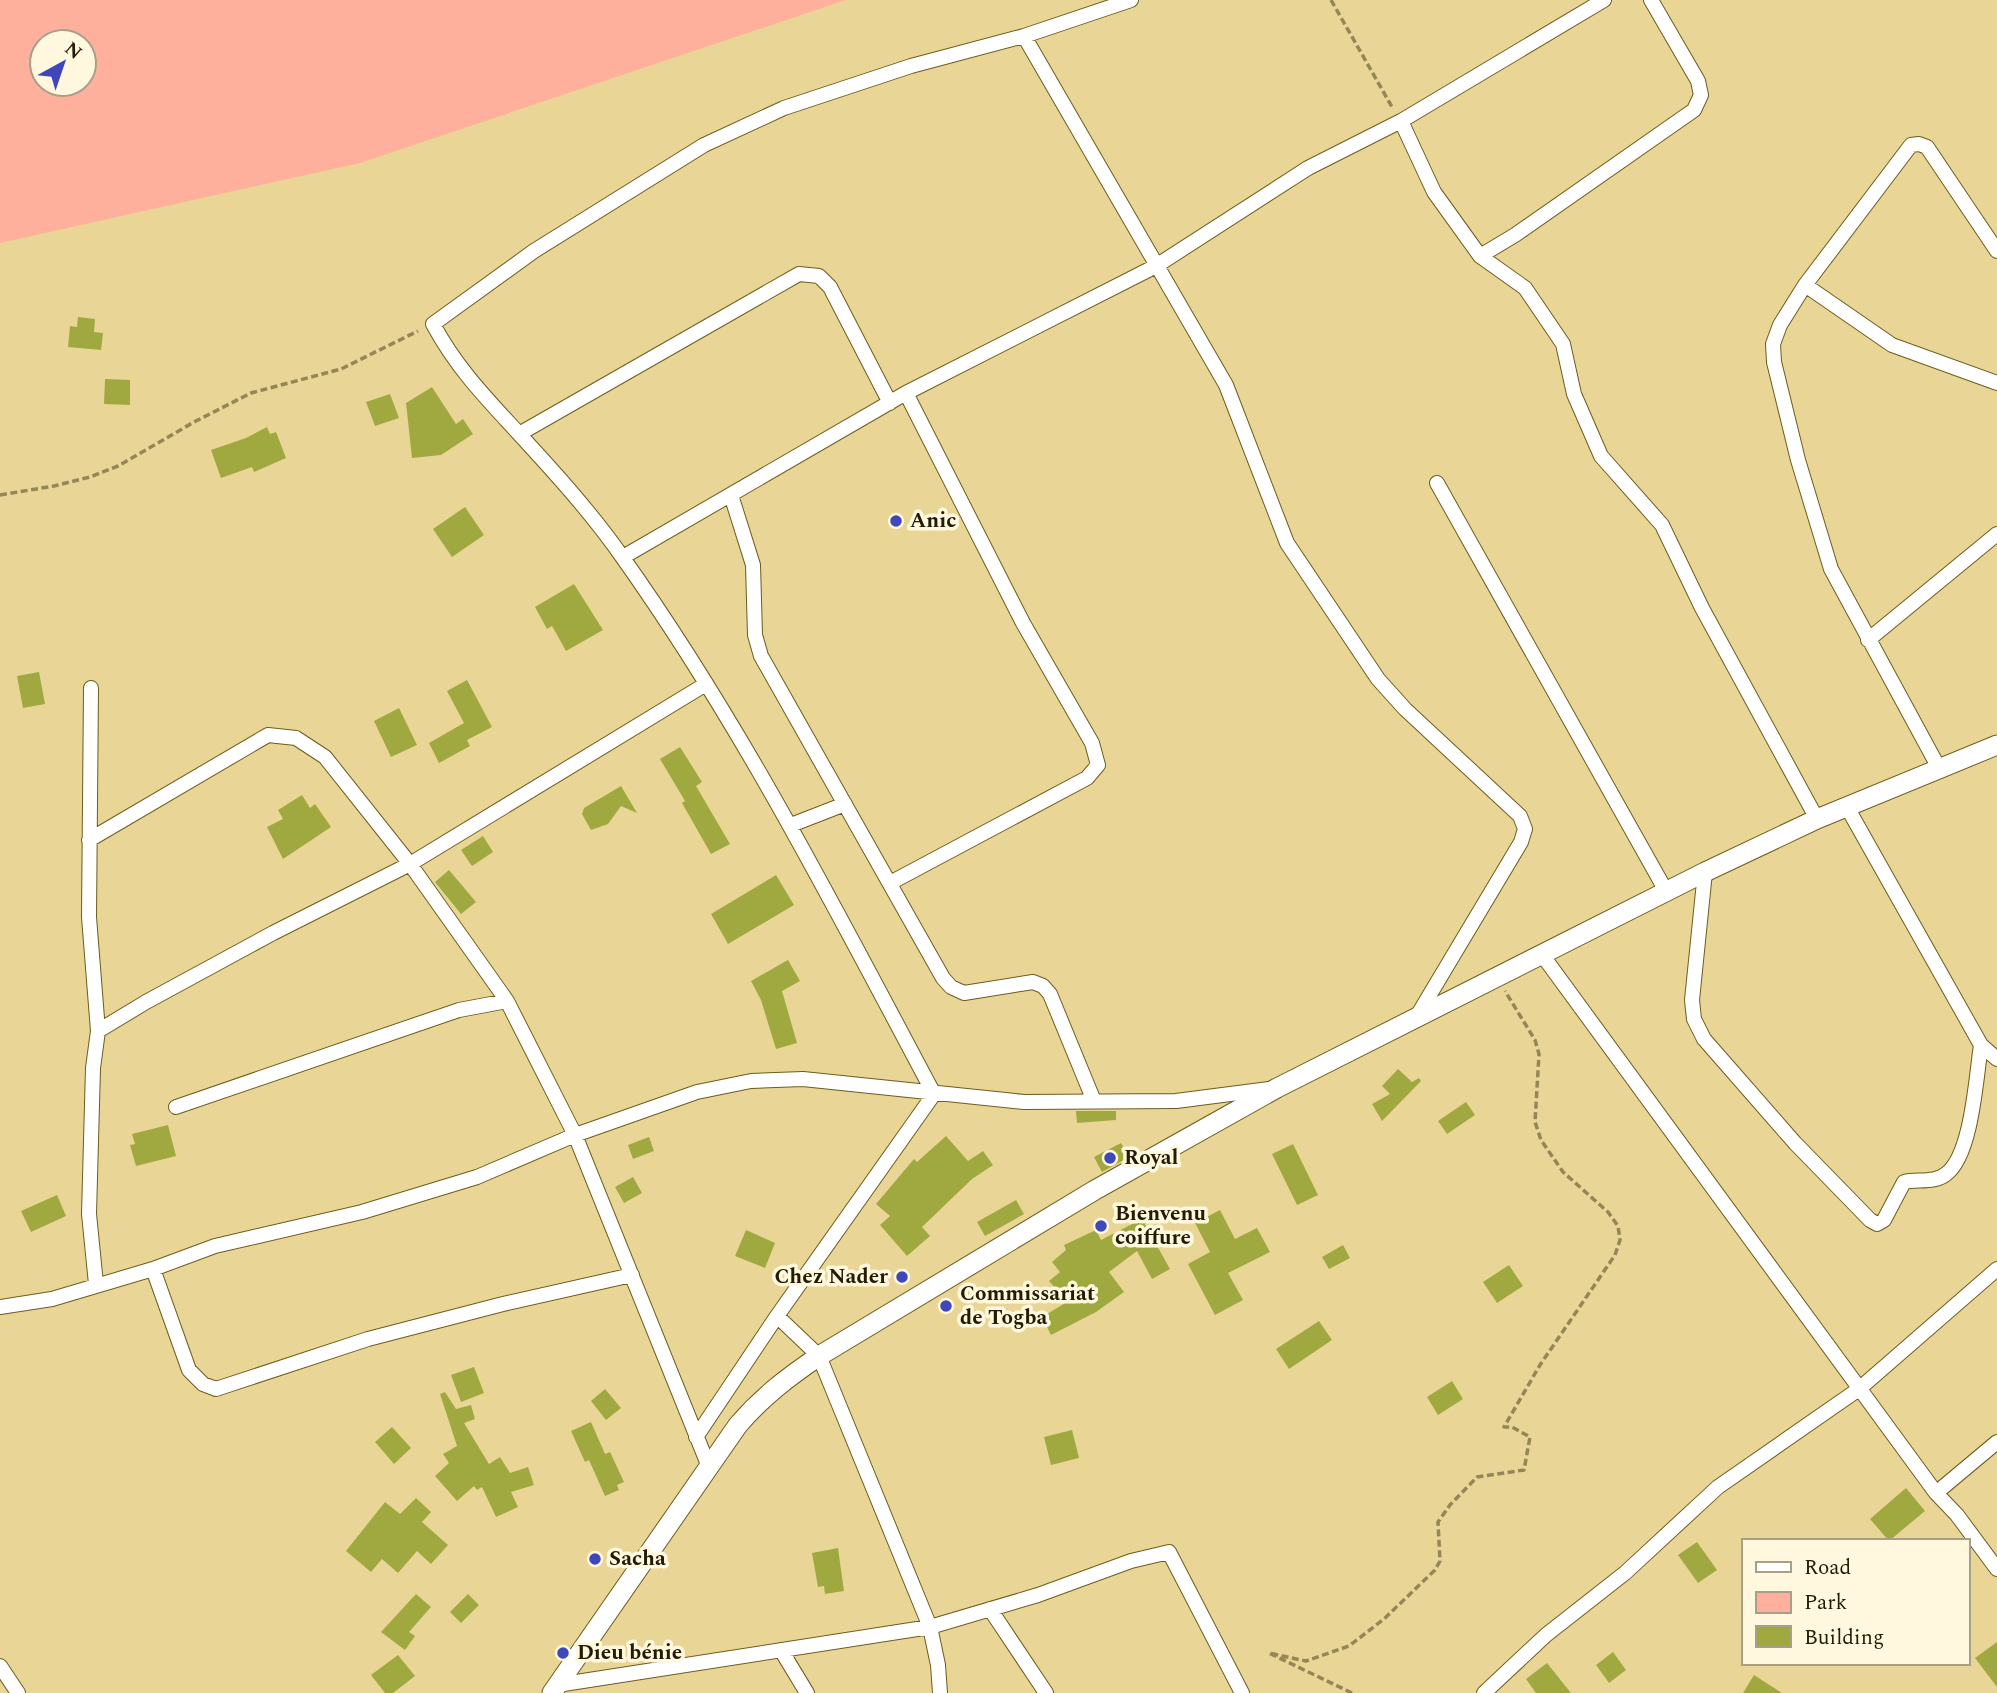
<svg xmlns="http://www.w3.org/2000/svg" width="1997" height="1693" viewBox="0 0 1997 1693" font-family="Spectral,serif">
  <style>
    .green { fill: #ffb09d; fill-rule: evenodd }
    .building { fill: #a0a940 }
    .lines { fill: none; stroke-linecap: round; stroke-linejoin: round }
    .minor-casing { stroke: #6d5c1c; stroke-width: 16 }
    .tertiary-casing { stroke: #6d5c1c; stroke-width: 21 }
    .path { stroke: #948657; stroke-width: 3.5; stroke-dasharray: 7 3.5; stroke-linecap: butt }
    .minor { stroke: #fff; stroke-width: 14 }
    .tertiary { stroke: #fff; stroke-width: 19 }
    .poi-dot { fill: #3f47bb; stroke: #fff8df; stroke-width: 2.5 }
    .labels { text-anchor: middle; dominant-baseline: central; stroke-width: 7; stroke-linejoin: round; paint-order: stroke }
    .poi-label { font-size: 21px; font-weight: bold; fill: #231b03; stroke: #fff8df; text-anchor: start }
  </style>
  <rect width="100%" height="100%" fill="#e9d696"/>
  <!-- green -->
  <path class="green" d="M0,0H846L360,163L0,243ZM42,42H84V84H42Z"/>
  <!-- building -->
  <path class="building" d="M78,317L95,319L94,332L103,333L101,350L68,347L70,326L77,327Z
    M105,379L130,380V405L104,404Z
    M432,387L456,424L463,419L473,434L441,455L412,458L406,403Z
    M390,394L399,418L375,426L366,402Z
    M267,427L270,434L276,432L286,458L254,472L252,467L221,478L211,450L246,438Z
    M465,507L484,535L452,557L433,529Z
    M574,584L603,630L566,651L552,626L547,629L535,607Z
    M39,672L45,704L23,708L17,676Z
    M467,680L492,727L467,740L470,746L439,763L429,743L464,723L447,691Z
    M399,708L417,745L391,757L374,721Z
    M680,747L702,782L696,786L730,844L711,854L682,803L685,801L660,759Z
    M621,786L637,813L621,806L608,824L591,830L582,814L584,808Z
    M302,795L310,808L315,804L331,827L283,859L267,827L283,819L278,810Z
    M483,836L493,852L472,866L461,850Z
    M449,870L476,902L461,914L435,882Z
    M776,875L794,905L728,944L711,914Z
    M788,960L800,981L782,991L797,1043L776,1049L761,1000L751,981Z
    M1398,1069L1412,1082L1419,1078L1421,1081L1382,1121L1372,1104L1390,1094L1382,1086Z
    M1466,1102L1475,1115L1447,1134L1438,1121Z
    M1076,1111H1116V1120L1077,1123Z
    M168,1125L176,1156L136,1166L130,1145L135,1144L132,1134Z
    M946,1136L968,1161L983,1151L993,1165L972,1179L922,1227L930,1236L907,1256L880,1225L890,1216L876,1204L914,1159L917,1162Z
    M649,1137L654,1151L633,1159L628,1145Z
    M1121,1143L1129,1157L1102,1172L1094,1157Z
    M1293,1144L1318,1195L1297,1205L1272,1154Z
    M633,1177L642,1193L624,1203L615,1187Z
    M57,1195L66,1216L31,1232L21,1211Z
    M1016,1200L1024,1214L985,1236L977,1222Z
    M1220,1210L1235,1239L1257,1228L1270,1252L1228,1273L1243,1300L1215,1315L1188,1264L1210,1252L1195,1223Z
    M1142,1219L1170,1269L1152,1279L1137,1251L1109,1272L1124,1292L1096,1312L1051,1335L1042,1317L1067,1302L1049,1281L1060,1272L1052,1262L1066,1250L1064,1245L1096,1230L1101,1240Z
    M746,1230L775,1243L765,1268L735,1256Z
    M1343,1245L1350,1258L1329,1269L1322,1257Z
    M1509,1265L1523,1286L1497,1303L1483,1282Z
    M1319,1321L1332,1340L1289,1369L1276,1349Z
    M474,1367L484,1393L461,1402L451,1375Z
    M1452,1381L1463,1399L1438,1415L1427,1397Z
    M605,1389L621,1408L606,1420L591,1401Z
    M445,1392L456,1409L471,1405L475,1419L464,1423L489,1464L500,1457L510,1473L528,1467L534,1485L511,1492L518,1507L496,1517L482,1487L477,1490L474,1486L457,1501L435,1476L449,1463L443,1454L457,1446L440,1394Z
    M591,1422L605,1454L610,1452L624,1482L617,1485L619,1490L605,1496L589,1460L585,1462L571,1431Z
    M392,1427L411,1448L394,1464L375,1442Z
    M1072,1430L1079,1458L1051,1465L1044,1437Z
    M1906,1488L1925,1511L1889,1541L1870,1519Z
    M416,1498L431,1512L422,1522L448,1545L431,1564L417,1551L398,1573L382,1559L371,1572L346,1551L385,1502L400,1514Z
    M1697,1542L1717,1570L1698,1583L1678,1555Z
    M838,1548L844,1591L825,1594L824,1586L818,1587L812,1553Z
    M416,1594L431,1607L409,1632L415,1636L405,1650L381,1632Z
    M468,1594L479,1605L461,1623L450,1612Z
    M1997,1642V1687L1975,1658Z
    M1613,1652L1626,1670L1609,1683L1596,1665Z
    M398,1655L415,1676L393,1693H385L371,1675Z
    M1547,1663L1571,1693H1536L1526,1679Z
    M1754,1675L1782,1693H1743Z"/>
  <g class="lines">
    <defs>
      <path id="minor" d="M1024,36L1226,385L1287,543L1378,679L1405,709L1520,816L1525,829L1521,842L1417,1016
        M1401,121L1434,192L1480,256L1525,288L1563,344L1574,394L1601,456L1662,525L1702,608L1817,819
        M1480,256L1515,235L1694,110L1701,95L1698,81L1651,0
        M1805,285L1892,345L1997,383
        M519,434L799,274L819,276L830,287L890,403
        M1437,483L1666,891
        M731,495L753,565L755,635L761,656L943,978L951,987L964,993L1033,982L1043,986L1050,994L1094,1101
        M623,557L906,393L1156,266L1308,168L1401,121L1604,0
        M1868,640L1997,534
        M91,688L89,917L98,1031L93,1068L89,1214L96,1284
        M1940,770L1831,569L1798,460L1774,362L1773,344L1780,325L1805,285L1911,145L1919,144L1927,147L1997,251
        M1847,807L1981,1045L1997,1059
        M791,825L845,804
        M89,840L268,735L296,738L325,757L410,864L507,1001L575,1135L709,1467
        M1705,872L1692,1000L1694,1019L1704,1039L1795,1143L1870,1220L1877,1224L1884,1220L1904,1182C1918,1179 1935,1183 1946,1174C1972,1155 1976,1077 1981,1045
        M890,883L1087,778L1098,765L1092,743L1023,623L906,393
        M1543,956L1936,1493L1957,1515L1997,1569
        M98,1031L146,1002L273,933L410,864L706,684
        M176,1107L459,1010L507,1001
        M153,1269L189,1370L203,1384L216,1389L368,1339L503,1304L632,1275
        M0,1307L52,1299L153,1269L215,1246L362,1212L477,1177L575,1135L697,1092L751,1081L803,1079L1024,1102L1176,1101L1269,1089
        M777,1316L819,1356L930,1627L938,1665L940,1693
        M696,1437L777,1316L934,1094C837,912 743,727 623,558C593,515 557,475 521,436C488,400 457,369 433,324L534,251L704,145L784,108L911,66L1024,36L1131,0
        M1936,1493L1997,1442
        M990,1609L1046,1693
        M781,1650L807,1693
        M0,1666L18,1693
        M557,1685L930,1627L1038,1595L1131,1561L1169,1552L1242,1693
        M1484,1693L1546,1635L1625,1573L1718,1487L1859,1389L1997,1269"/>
      <path id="tertiary" d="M552,1693L738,1425C763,1396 787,1378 819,1356L1095,1190L1277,1088L1705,872L1817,819L1997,745"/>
    </defs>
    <!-- minor casing -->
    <use href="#minor" class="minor-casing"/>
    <!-- tertiary casing -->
    <use href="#tertiary" class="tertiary-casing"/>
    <!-- path -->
    <path class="path" d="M1331,0L1392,107
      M0,495L54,486L90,477L118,466L194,422L251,393L341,369L418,331
      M1352,1693L1269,1653L1306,1661L1349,1646L1384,1619L1435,1570L1440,1561L1438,1522L1450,1505L1477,1477L1524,1470L1530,1437L1512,1427H1504L1540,1365L1615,1255L1620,1240L1618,1226L1608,1212L1563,1172L1541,1140L1535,1122L1539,1054L1535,1040L1505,991"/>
    <!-- minor -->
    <use href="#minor" class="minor"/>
    <!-- tertiary -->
    <use href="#tertiary" class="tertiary"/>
  </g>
  <!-- markers -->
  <g class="poi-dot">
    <circle cx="896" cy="521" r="7"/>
    <circle cx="1110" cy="1158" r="7"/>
    <circle cx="1101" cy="1226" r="7"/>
    <circle cx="902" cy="1277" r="7"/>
    <circle cx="946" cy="1306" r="7"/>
    <circle cx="595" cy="1559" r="7"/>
    <circle cx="563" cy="1653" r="7"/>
  </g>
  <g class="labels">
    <!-- poi labels -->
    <g class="poi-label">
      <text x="910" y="521">Anic</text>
      <text x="1124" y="1158">Royal</text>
      <text x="1115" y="1214">Bienvenu<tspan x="1115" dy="24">coiffure</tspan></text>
      <text x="888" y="1277" text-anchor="end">Chez Nader</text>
      <text x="960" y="1294">Commissariat<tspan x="960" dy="24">de Togba</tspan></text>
      <text x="609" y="1559">Sacha</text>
      <text x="577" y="1653">Dieu bénie</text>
    </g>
  </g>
  <!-- legend -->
  <rect x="1742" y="1539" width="228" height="126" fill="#fff8df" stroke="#a7a087" stroke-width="2"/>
  <rect x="1756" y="1562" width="35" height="10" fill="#ffffff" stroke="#a7a087" stroke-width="2"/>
  <text x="1804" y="1574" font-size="21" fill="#231b03">Road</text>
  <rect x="1756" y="1592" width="35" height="21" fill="#ffb09d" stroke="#a7a087" stroke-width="2"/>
  <text x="1804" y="1609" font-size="21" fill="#231b03">Park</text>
  <rect x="1756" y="1626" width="35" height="21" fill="#a0a940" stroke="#a7a087" stroke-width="2"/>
  <text x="1804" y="1644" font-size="21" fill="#231b03">Building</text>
  <!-- north arrow -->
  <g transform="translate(63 63) rotate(40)"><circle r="33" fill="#fff8df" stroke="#a7a087" stroke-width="2"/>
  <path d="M0-5L12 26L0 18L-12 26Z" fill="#3f47bb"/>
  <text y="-10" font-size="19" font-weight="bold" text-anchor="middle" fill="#231b03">N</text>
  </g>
</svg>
